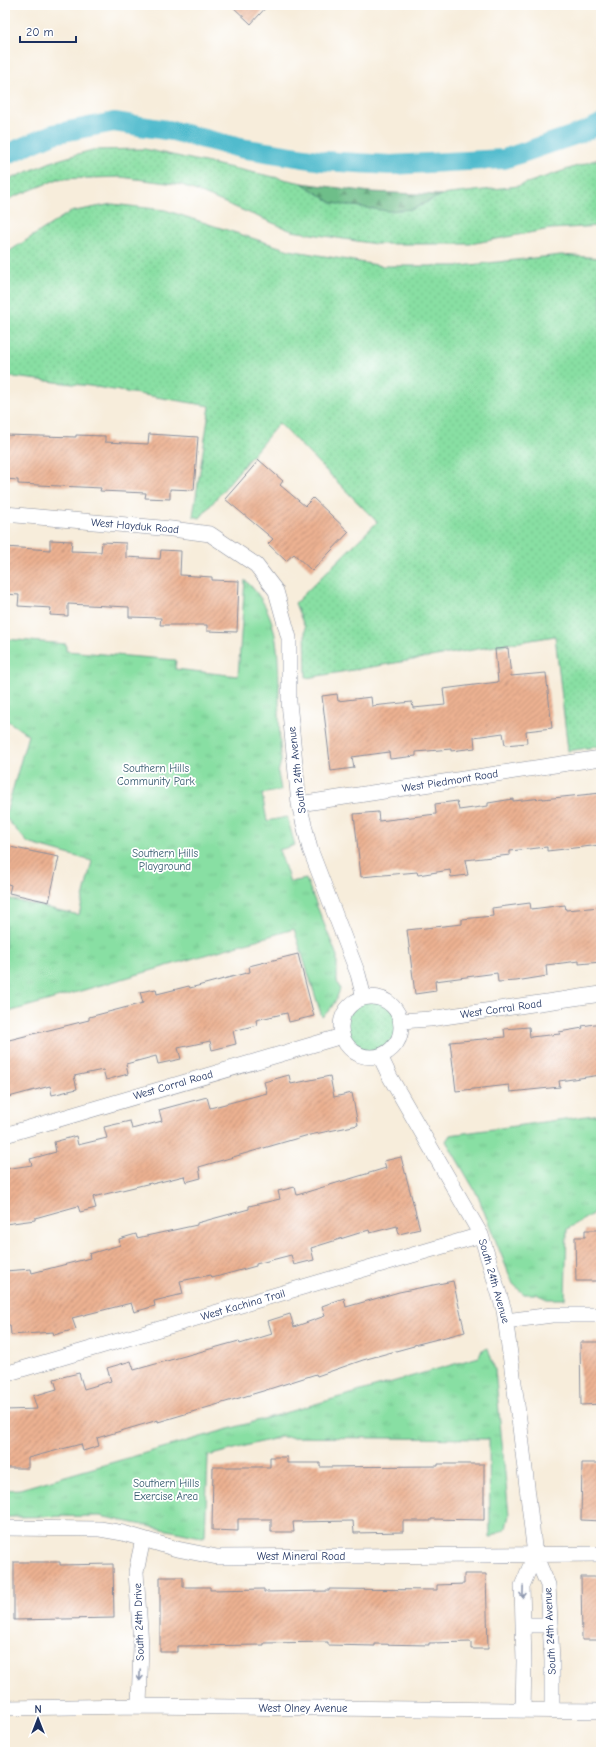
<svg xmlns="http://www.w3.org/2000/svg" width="606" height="1757" viewBox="0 0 606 1757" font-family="'Comic Neue',sans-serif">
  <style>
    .grass { fill: url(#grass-dots); stroke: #528780 }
    .forest { fill: url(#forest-firs); stroke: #447674 }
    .park { fill: url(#park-tufts); stroke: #528780 }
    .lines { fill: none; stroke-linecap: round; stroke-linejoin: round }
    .canal { stroke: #51bbcd; stroke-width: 20 }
    .building { fill: url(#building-hatch) }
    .minor-casing { stroke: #898e9c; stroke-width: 16 }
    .minor { stroke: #fff; stroke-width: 15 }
    .oneway { stroke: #8d97ae }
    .labels { text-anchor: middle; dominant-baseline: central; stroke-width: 3.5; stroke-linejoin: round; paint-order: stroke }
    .street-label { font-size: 11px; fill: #1b2f5e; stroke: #fff }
    .park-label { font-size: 11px; fill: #365b6f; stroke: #fff }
  </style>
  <defs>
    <pattern id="grass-dots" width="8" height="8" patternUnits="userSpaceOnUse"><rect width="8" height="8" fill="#88dfa3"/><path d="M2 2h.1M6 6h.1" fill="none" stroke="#75c08f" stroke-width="1.8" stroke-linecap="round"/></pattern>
    <pattern id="forest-firs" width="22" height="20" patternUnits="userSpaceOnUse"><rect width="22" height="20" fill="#6ebe89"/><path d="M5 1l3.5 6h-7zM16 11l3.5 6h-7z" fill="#5a9b73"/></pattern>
    <pattern id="park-tufts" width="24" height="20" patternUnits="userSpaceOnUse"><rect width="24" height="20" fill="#88dfa3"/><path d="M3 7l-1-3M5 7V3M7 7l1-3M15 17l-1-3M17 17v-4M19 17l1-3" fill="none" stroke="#75c08f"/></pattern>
    <pattern id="building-hatch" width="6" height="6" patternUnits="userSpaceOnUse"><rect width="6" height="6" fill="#ecb191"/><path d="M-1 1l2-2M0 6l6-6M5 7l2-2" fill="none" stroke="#be907a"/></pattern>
  </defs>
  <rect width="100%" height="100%" fill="#fff"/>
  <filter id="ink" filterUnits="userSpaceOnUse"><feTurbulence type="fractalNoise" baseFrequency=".025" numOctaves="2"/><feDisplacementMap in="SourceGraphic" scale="8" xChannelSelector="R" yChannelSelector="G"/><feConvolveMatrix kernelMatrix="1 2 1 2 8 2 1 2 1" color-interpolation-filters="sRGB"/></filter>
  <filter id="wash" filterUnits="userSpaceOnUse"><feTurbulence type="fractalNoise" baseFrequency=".012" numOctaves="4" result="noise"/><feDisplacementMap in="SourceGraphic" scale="16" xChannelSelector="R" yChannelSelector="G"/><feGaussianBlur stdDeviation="0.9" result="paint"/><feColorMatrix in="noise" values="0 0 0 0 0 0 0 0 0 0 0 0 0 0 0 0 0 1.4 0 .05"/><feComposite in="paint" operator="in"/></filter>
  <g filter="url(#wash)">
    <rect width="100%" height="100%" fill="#f7eddb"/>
    <!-- grass -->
    <path class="grass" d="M144,149L302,183L332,203L413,209L441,195L518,186L601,158V226L550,229L470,244H376L292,231L182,185L121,177L58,179L11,198L5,205V181L51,162L92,150Z
      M112,204L165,210L289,250L383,266H461L561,255L601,258V746L568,751L555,636L306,678L305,628L295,603L377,522L279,423L200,518L193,516L210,406L90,386L5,376V254L70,212Z
      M341 1027a30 30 0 1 1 60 0a30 30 0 1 1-60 0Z"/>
    <!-- forest -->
    <path class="forest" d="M302,183L370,192L441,195L413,209L388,211L332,203Z"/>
    <!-- park -->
    <path class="park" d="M245,580C277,610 278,645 279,685C279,710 279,736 281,761L278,773L281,790L262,794L267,821L287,817L295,845L279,850L290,882L306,879L337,956V981L340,989C336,1001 332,1009 322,1017L294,929L5,1013V898L79,915L92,861L28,843L5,817L28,735L5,719V639L66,644V651L176,660L175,669L238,676Z
      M601,1114V1209L567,1229L565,1299H547L536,1294H524L513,1284L477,1194L446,1141L450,1135Z
      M488,1348L495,1370L509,1515L506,1528L490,1538L489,1439L280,1437L208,1456L205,1536L201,1537L100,1516L5,1517V1490L20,1489L479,1357L482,1350Z"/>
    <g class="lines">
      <!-- canal -->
      <path class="canal" d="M5,155L53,134L114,122L173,131L240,148L323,161L391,165L504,159L586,131L601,124"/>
    </g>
    <g id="blocks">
      <!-- building -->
      <path class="building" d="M231,5H268L251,24Z
        M149,434L198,437L194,490L170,489V499L145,498L146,493L100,491L101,488L18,484V480L5,479V435L76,437V435L105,436V442L148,444Z
        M259,460L283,481L280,485L305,506L313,498L349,532L312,571L294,554L286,561L268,544L273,539L225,499Z
        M50,540L72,541L71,551L101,552L102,542L126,543V557L160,559L161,550L181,551L180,575L212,577V580L239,581L237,632L207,631V625H160L161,618L129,617V607L68,604V616L50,615L51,608L18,606L19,595L5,594V547L50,550Z
        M508,648L511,676L546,673L552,728L526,731L527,743L505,745L503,733L474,737L475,748L451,751V749L416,752V756L390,759L389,752L352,757L354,768L331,771L322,696L337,694L338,701L371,697L372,706L412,702L413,708L445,705L443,689L498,682L495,649Z
        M601,793V845L547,851V847L510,851V855L465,860L468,875L451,877L450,870L418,875L417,872L361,877L354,814L378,812L379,821L436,814L435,804L457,801L459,810L488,806V803L513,799V801L543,798V799Z
        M5,846L59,857L49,902L9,893L11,885L5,883Z
        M530,903L531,909L565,905L566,910L601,907V962L579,964V961L546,965L547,976L516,981L498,982L497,973L435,981L436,991L415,994L407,930L462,924V919L493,916L492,908Z
        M298,954L314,1016L289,1022L287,1013L256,1020L257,1025L233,1031L236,1044L212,1050L210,1041L178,1048L181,1059L158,1064L156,1056L126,1064L128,1074L106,1080L103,1070L74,1076L77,1089L52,1095L50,1086L5,1098V1041L89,1020V1017L143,1003L140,992L156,989L157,994L189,986L190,988L250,972L249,966Z
        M601,1023V1075L559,1081L560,1087L510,1092L509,1085L456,1091L450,1042L505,1037L504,1029L529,1027L530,1037L560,1034L559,1032L583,1028L582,1026Z
        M289,1075L291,1084L330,1076L334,1097L352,1093L358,1125L305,1136L199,1167L201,1178L186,1182L184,1176L152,1184L151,1183L93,1197L96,1208L80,1212L78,1206L35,1218V1220L5,1224V1169L32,1165L30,1159L56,1152L54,1142L76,1136L78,1145L107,1138L104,1127L130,1121L132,1129L162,1121L159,1110L207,1097L210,1108L267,1093L264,1082Z
        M401,1157L420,1229L399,1234L397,1226L370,1233L369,1230L311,1248L314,1260L294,1265L291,1255L256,1264V1266L212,1278L211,1275L180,1281L183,1294L154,1301L155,1306L134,1312L131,1303L72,1318L76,1329L54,1335L53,1332L11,1335L10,1325H5V1271L31,1269L32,1273L90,1258L89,1254L120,1245L119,1239L136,1234L137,1238L197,1225V1223L249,1209V1206L280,1199L278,1191L295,1187L297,1195L386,1168L384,1161Z
        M585,1230H601V1281H576L575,1237H585Z
        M453,1281L465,1332L414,1345V1346L363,1360L317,1376L316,1374L263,1391L158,1422V1420L97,1438L99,1446L83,1451L81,1444L28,1458V1468H5V1410L37,1409L33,1396L57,1389L54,1379L79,1373L84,1389L111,1381L107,1368L131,1361L134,1370L239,1341L240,1344L272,1334L268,1321L290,1314L294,1327L325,1316L322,1306L344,1298L346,1307L399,1292Z
        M580,1342H601V1404L581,1405Z
        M270,1457H287V1463H320V1467L438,1466V1464H484V1520L431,1519V1521H403V1532L354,1533L353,1521L293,1522L294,1532H271V1519H238V1531L212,1530L213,1467H270Z
        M582,1463H601V1521L581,1520Z
        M14,1562H60V1565L113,1564L114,1618L14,1620Z
        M464,1574H486L488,1649H471V1642L429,1643V1645L375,1644V1646L328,1645V1642L264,1643V1645L177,1646V1652H160V1577H183V1587H210V1590L264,1589V1592L329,1591V1589L437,1590V1585L464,1584Z
        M581,1577H601V1640H582Z"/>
    </g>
  </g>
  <g filter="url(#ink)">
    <use href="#blocks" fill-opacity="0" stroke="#898e9c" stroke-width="1"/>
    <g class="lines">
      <defs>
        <path id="minor" d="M5,514L172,529L210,534L256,565L276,591L289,638V702L299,804L310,849L358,974L364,998
          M299,804L601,758
          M341 1027a30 30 0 1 1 60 0a30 30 0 1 1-60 0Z
          M401,1021L430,1019L601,994
          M380,1056L390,1077L481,1235L504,1310L520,1427L535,1555L548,1585L552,1660V1711
          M5,1135L342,1036
          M506,1321L552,1315H601
          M5,1372H12L481,1235
          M5,1528L100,1529L123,1533L177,1549L217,1557L601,1554
          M523,1625H550
          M139,1706L141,1645L136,1572L143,1539
          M5,1708L139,1706L601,1711
          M523,1710L524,1662L522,1586L535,1555"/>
      </defs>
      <!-- minor casing -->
      <use href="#minor" class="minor-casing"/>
      <!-- minor -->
      <use href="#minor" class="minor"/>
    </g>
    <!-- one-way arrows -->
    <defs><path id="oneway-shaft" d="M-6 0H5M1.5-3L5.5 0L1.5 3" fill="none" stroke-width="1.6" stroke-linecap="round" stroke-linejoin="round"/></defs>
    <g class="oneway">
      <use href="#oneway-shaft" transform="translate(523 1592) rotate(91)"/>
      <use href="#oneway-shaft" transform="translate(140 1675) rotate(92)"/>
    </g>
  </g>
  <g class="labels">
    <!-- street labels -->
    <g class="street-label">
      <text transform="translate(135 526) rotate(5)">West Hayduk Road</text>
      <text transform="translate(297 770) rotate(-97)">South 24th Avenue</text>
      <text transform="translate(450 781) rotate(-9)">West Piedmont Road</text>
      <text transform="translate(501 1009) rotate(-8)">West Corral Road</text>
      <text transform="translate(173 1085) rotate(-16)">West Corral Road</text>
      <text transform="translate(494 1281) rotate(74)">South 24th Avenue</text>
      <text transform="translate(243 1305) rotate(-16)">West Kachina Trail</text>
      <text x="301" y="1556">West Mineral Road</text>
      <text transform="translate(139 1622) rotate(-92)">South 24th Drive</text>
      <text transform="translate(550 1631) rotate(-93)">South 24th Avenue</text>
      <text x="303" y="1708">West Olney Avenue</text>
    </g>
    <!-- park labels -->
    <g class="park-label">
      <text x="156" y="768">Southern Hills<tspan x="156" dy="13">Community Park</tspan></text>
      <text x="165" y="853">Southern Hills<tspan x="165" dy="13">Playground</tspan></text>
      <text x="166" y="1483">Southern Hills<tspan x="166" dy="13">Exercise Area</tspan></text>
    </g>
  </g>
  <!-- margin -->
  <rect width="606" height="1757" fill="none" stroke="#fff" stroke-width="20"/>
  <!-- north arrow -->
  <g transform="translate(38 1719)" stroke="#ffffff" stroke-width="3" paint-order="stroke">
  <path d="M0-3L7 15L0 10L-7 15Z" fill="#1b2f5e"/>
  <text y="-6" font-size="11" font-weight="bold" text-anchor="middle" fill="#1b2f5e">N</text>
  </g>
  <!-- scale -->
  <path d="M20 36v6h56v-6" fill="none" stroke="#1b2f5e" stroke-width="2"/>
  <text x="26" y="36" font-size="12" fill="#1b2f5e" stroke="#ffffff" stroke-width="3" paint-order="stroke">20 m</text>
</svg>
